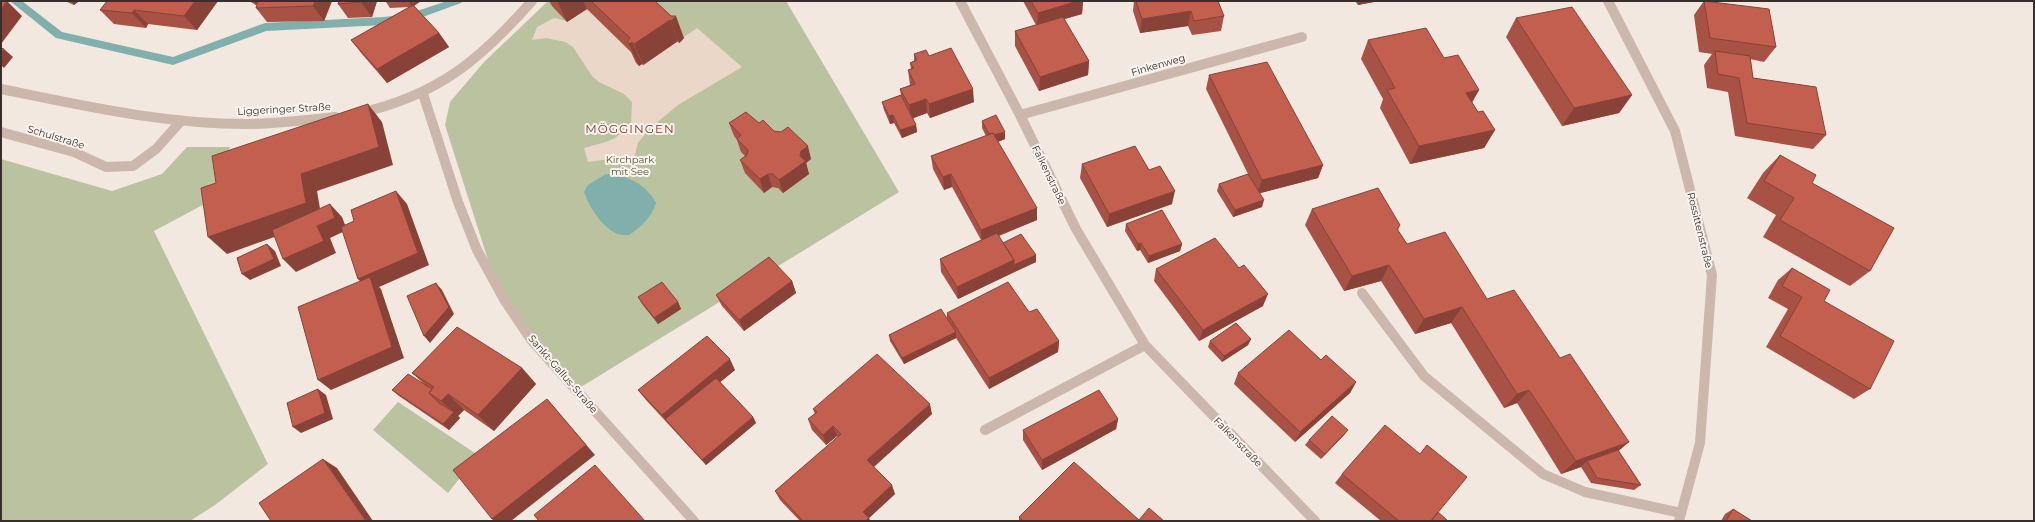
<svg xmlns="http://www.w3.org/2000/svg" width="2035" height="522" viewBox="0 0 2035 522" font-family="Montserrat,sans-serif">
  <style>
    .green { fill: #bac2a0 }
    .plaza { fill: #ead7c8 }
    .water { fill: #80afac }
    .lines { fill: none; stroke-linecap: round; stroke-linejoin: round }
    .stream { fill: #80afac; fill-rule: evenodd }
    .service { stroke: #cbb7ac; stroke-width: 10 }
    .minor { stroke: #cbb7ac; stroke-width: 10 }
    .tertiary { stroke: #cbb7ac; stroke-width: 10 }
    .wall { fill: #a75244 }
    .shaded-wall { fill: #884237 }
    .building { fill: #c25f4f; stroke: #884237 }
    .labels { text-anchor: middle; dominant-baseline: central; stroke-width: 4; stroke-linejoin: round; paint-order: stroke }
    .street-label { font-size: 10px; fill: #392e2b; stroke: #faf3ed }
    .park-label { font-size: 10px; fill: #4c572f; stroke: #faf3ed }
    .quarter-label { font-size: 12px; letter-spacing: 1px; fill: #863326; stroke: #faf3ed }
  </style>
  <rect width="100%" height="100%" fill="#f3e8e0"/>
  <!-- green -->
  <path class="green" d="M548,1H786L899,192L576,390L496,285L445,125L450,102L484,62Z
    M187,147H230L214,199L154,231L268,464L215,505L190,521H1V159L112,191L162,174Z
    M398,402L478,455L448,493L373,430Z"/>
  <!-- plaza -->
  <path class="plaza" d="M587,9L644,65L678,41L679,43L683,41L681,39L697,28L742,67L678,105L666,115L649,129L638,143L635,155L632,159L622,162L603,160L588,162L584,148L606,142L615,138L622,132L631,123L632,102L624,94L599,82L592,76L573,47L565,42L546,38L532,40L537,27L554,18L567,21Z"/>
  <!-- water -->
  <path class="water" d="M606,174C626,174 647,185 656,203C651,218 642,226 629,235C626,235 620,235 617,234C601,226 590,208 584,192L588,185Z"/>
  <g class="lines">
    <!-- stream -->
    <path class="stream" d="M10,1H22L62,32L173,57L265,23L384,17L408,14L447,1H463L461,3L409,22L384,25L266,31L173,65L56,38Z"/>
    <!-- service -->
    <path class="service" d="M1362,293L1424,376L1543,474L1585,492L1681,513"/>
    <!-- minor -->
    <path class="minor" d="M960,1L1020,115L1076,229L1145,345L1315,521
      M1608,1L1675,131L1712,275L1700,443L1679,521
      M1020,115L1302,37
      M1,132L74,152L106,167L133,166L156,149L181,121
      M985,430L1145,345"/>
    <!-- tertiary -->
    <path class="tertiary" d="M1,89C84,106 168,125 253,124C281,123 308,120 335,117
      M423,94L458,202L477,250L505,301L532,341L694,521
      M360,113C438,95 480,60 532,1"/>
  </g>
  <!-- wall -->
  <path class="wall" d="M65,1H79L74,5Z
    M218,1L197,30L148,24L146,28L114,24L100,10Z
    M249,1H332L324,21L267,22L256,8L258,2L256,5Z
    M339,1H421L414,6L439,33L449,47L387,83L362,54L351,40L409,7L390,8L386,2L377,1L372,17L348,18L338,4Z
    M549,1H655L671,16L684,38L679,43L678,41L643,65L642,64L639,66L636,63L631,52L587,9L567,22L552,6Z
    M1023,1H1083L1082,14L1064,19L1089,61L1088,75L1039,91L1015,46V31L1036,25Z
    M1134,1H1218L1224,16L1221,31L1192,35L1188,26L1140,33L1133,11Z
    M1355,1H1379L1358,5Z
    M1704,1L1776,47L1764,62L1750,59L1753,78L1826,135L1813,149L1735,136L1728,92L1707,88L1704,65L1712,54L1699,52L1694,15Z
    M1516,18L1632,95L1619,113L1562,126L1506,37Z
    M1368,40L1479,90L1472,102L1478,112L1495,130L1484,148L1410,164L1380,108L1383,99L1361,59Z
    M914,54L929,56L974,102L930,118L927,113L913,118L916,125L917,132L902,138L894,123L890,124L884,110L882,102L901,95L900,89L910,85L908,70L911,69L910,63L914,61Z
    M1209,75L1323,165L1318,178L1260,193L1262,207L1233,217L1217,191L1219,184L1248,174L1206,89Z
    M982,121L1005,132V139L998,142L1037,220L999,236L1003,243L1036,255V262L958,299L941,272L940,259L981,240L952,187L944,190L933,169L931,156L986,136L982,128Z
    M729,123H759L774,131L811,159L806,163L809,174L783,193L778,188L772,187L764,193L745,173L740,160L745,156L741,152L737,140L734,136Z
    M1780,155L1870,271L1850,286L1763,237L1776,215L1747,198L1763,173Z
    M1082,164L1172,204L1107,227L1080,178Z
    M1312,209L1400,225L1398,230L1407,244L1487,299L1618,451L1641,485L1634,490L1591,483L1581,467L1561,474L1517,403L1504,408L1451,323L1415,334L1381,281L1344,291L1305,225Z
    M1126,224L1182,244L1180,251L1148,263L1140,250L1137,251L1125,231Z
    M1792,268L1824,301L1870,389L1854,399L1766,347L1788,309L1768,298L1778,280Z
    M1156,269L1263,306L1199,341L1154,281Z
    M792,281L796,293L744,331L722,306L716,295Z
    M638,297L678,302L681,309L658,324L642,304Z
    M1029,312L1059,341L1058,352L989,389L956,338L904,364L890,341L889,335L947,318V313Z
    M1251,339L1248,345L1222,362L1208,347L1210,341Z
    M1321,360L1356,382L1350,393L1295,442L1234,384L1238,373Z
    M522,368L536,384L494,431L464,410L458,416L460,418L449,430L399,396L392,390L424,384L412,373Z
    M735,370L720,382L753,417L756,423L706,465L646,400L638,390Z
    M813,409L932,414L874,467L895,494L869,518L870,521H800L780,500L775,491L838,437L837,436L826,445L812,430L808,419L815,414Z
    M1118,419L1116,429L1042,470L1023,440V430Z
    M1348,430L1344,435L1321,459L1305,445L1309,440Z
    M1342,474L1438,512L1448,521H1381L1335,483Z
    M1733,509L1752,521H1721L1725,514Z
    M1019,517L1139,520L1164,521H1019Z"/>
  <!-- shaded-wall -->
  <path class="shaded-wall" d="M7,1L22,16L1,44V9Z
    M71,1H79L74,5Z
    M195,1H218L197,30L184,16Z
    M253,1H259L256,5Z
    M315,1H332L324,21L313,6Z
    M362,1H377L372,17L361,2Z
    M409,1H421L412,7Z
    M557,1H583L587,9L567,22Z
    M1078,1H1083L1082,14L1037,27L1038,13Z
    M1359,1H1379L1358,5Z
    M134,10L148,24L146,28L132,13Z
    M1191,11L1188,26L1140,33L1142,19Z
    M676,16L684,38L679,43L671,21Z
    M670,20L678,41L643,65L634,44Z
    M439,33L449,47L387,83L377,69Z
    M632,42L642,64L639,66L629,44Z
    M4,49L13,57L4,68L1,65V53Z
    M1089,61L1088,75L1039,91L1040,77Z
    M973,89L974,102L930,118L929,104Z
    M1479,90L1469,108L1466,93Z
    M1632,95L1619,113L1562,126L1574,108Z
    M926,99L927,113L911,119L909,105Z
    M368,104L382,122L393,165L317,191L322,220L227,254L208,237L301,174Z
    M893,115L894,123L890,124L889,116Z
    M916,125L917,132L902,138L900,130Z
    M1495,130L1484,148L1410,164L1419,146Z
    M1005,132V139L991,144V137Z
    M808,146L811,159L806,163L809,174L783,193L779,180L800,156L801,151Z
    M1323,165L1318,178L1257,194L1262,180Z
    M768,174L772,187L764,193L760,179Z
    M951,174L952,187L944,190L943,177Z
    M396,191L407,204L429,265L379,287L381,289L404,358L331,390L318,380L370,291L358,279Z
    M1175,191L1172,204L1107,227L1109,214Z
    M1264,200L1262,207L1233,217L1235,210Z
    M330,204L342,217L347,230L330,238L336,253L296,272L283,259Z
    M1037,208V220L982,242L981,230Z
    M1141,243L1140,250L1137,251L1138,244Z
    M267,244L275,251L281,266L250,280L242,274Z
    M1182,244L1180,251L1148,263L1149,256Z
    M1036,255V262L1014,272V265Z
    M1014,260V272L958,299L957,287Z
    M1389,265L1381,281L1344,291L1352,276Z
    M792,281L796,293L744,331L739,320Z
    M436,283L442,290L454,314L430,343L424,336Z
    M1268,294L1263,306L1199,341L1203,330Z
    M678,302L681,309L658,324L654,318Z
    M1462,307L1451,323L1415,334L1424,319Z
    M956,332V338L904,364L902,358Z
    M1251,339L1248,345L1222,362L1224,356Z
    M1059,341L1058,352L989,389V378Z
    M730,359L735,370L669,424L665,419L669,425L662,415Z
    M522,368L536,384L494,431L478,415Z
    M1356,382L1350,393L1295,442L1300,432Z
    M318,389L326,395L333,419L301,433L293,427Z
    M1529,390L1517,403L1504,408L1517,394Z
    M448,394L464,410L458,416L441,401Z
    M547,399L595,455L511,521H494L492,519Z
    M930,404L932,414L870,470L867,460Z
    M454,412L460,418L449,430L443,424Z
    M753,417L756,423L706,465L702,460Z
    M1118,419L1116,429L1042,470V460Z
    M833,426L837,436L826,445L823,435Z
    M1348,430L1344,435L1321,459L1325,454Z
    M1629,442L1614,455L1587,461L1581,467L1561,474L1576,461Z
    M323,459L337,468L373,521H366Z
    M892,485L895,494L869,518L870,521H865L863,512Z"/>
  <!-- building -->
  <path class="building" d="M1,1H7L1,9Z
    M107,1H195L184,16L134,10L132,13L100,10Z
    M258,1H315L313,6L256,8Z
    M339,1H362L361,2L338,4Z
    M591,1H655L671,16H676L671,21L670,20L634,44L632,42L629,44L627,42L630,38Z
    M1031,1H1078L1038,13Z
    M1136,1H1218L1224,16L1194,21L1191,11L1142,19Z
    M1704,1L1769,9L1776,47L1710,38Z
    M413,5L439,33L377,69L351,40Z
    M1572,7L1632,95L1574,108L1516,18Z
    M1063,17L1089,61L1040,77L1015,31Z
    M1426,28L1444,58L1458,55L1479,90L1466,93L1478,112L1483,111L1495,130L1419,146L1387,90L1395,88L1368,40Z
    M1,48L4,49L1,53Z
    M951,48L973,89L929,104L926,99L909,105L900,89L915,84L908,70L914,68L910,63L917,60L914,54L926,50L929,56Z
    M1715,51L1750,56L1753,78L1816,87L1826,135L1747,123L1739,78L1718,74Z
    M1267,62L1323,165L1262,180L1209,75Z
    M901,95L916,125L900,130L893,115L889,116L882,102Z
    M368,104L379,147L301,174L306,203L208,237L201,188L216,183L212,156Z
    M746,112L759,123L763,120L774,131L781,132L788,127L808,146L801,151L800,156L806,161L779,180L773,174H768L760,179L740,160L747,155L748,150L737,139L741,135L729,123Z
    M996,115L1005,132L994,135L993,133L989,134L982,121Z
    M993,133L1037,208L981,230L951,174L943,177L931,156Z
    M1135,146L1149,170L1160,166L1175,191L1109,214L1082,164Z
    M1780,155L1816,175L1812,183L1894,228L1870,271L1780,220L1794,198L1764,181Z
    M1248,174L1264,200L1235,210L1219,184Z
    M1378,188L1400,225L1397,229L1407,244L1445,232L1487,299L1514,290L1560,358L1570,354L1629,442L1576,461L1529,390L1517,394L1462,307L1424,319L1389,265L1352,276L1312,209Z
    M396,191L418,253L358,279L341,227L354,221L351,210Z
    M330,204L335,218L317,226L324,241L283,259L272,230Z
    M1162,210L1182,244L1149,256L1141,243L1138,244L1126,224Z
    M997,233L1014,260L957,287L940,259Z
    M1021,234L1036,255L1014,265V260L1003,243Z
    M1215,238L1239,268L1244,265L1268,294L1203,330L1156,269Z
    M267,244L274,259L242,274L237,258Z
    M769,257L792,281L739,320L716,295Z
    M1792,268L1830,290L1824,301L1894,341L1870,389L1780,336L1802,297L1782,286Z
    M370,277L392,347L318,380L298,307Z
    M662,282L678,302L654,318L638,297Z
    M1008,282L1029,312L1037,309L1059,341L989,378L947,313Z
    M436,283L449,307L424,336L407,296Z
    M941,309L956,332L902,358L889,335Z
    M1236,323L1251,339L1224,356L1210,341Z
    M457,327L522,368L478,415L448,394L441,401L429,393L434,387L412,373Z
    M1289,330L1321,360L1326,355L1356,382L1300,432L1238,373Z
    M707,336L730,359L662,415L638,390Z
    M877,354L930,404L867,460L892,485L863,512L869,518L865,521H803L775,491L841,434L833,426L823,435L808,419L817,412L813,409Z
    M408,374L432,389L429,393L439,403L454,412L443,424L392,390Z
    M716,378L753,417L702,460L665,419Z
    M318,389L325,413L293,427L287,403Z
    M1099,390L1118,419L1042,460L1023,430Z
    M547,399L586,445L492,519L453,470Z
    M1332,416L1348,430L1325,454L1309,440Z
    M1385,425L1420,454L1427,445L1467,477L1431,521H1399L1342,474Z
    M1618,450L1641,485L1597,478L1587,461Z
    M323,459L366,521H271L259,503Z
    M1074,462L1139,520L1149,508L1164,521H1023L1019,517Z
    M595,465L645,521H539L534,515Z
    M1733,509L1752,521H1726Z
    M1438,512L1448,521H1431Z"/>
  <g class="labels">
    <!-- street labels -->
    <g class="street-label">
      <text transform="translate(1158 65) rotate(-16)">Finkenweg</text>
      <text transform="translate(284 109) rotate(-3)">Liggeringer Straße</text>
      <text transform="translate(56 137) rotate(17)">Schulstraße</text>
      <text transform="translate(1049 175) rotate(64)">Falkenstraße</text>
      <text transform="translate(1700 230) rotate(76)">Rossittenstraße</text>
      <text transform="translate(563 374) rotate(49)">Sankt-Gallus-Straße</text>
      <text transform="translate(1238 442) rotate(46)">Falkenstraße</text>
    </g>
    <!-- park labels -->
    <g class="park-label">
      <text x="630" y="159">Kirchpark<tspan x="630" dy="12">mit See</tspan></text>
    </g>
    <!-- quarter labels -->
    <g class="quarter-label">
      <text x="630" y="128">MÖGGINGEN</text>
    </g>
  </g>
  <!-- border -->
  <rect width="2035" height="522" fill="none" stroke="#392e2b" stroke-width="4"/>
</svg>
